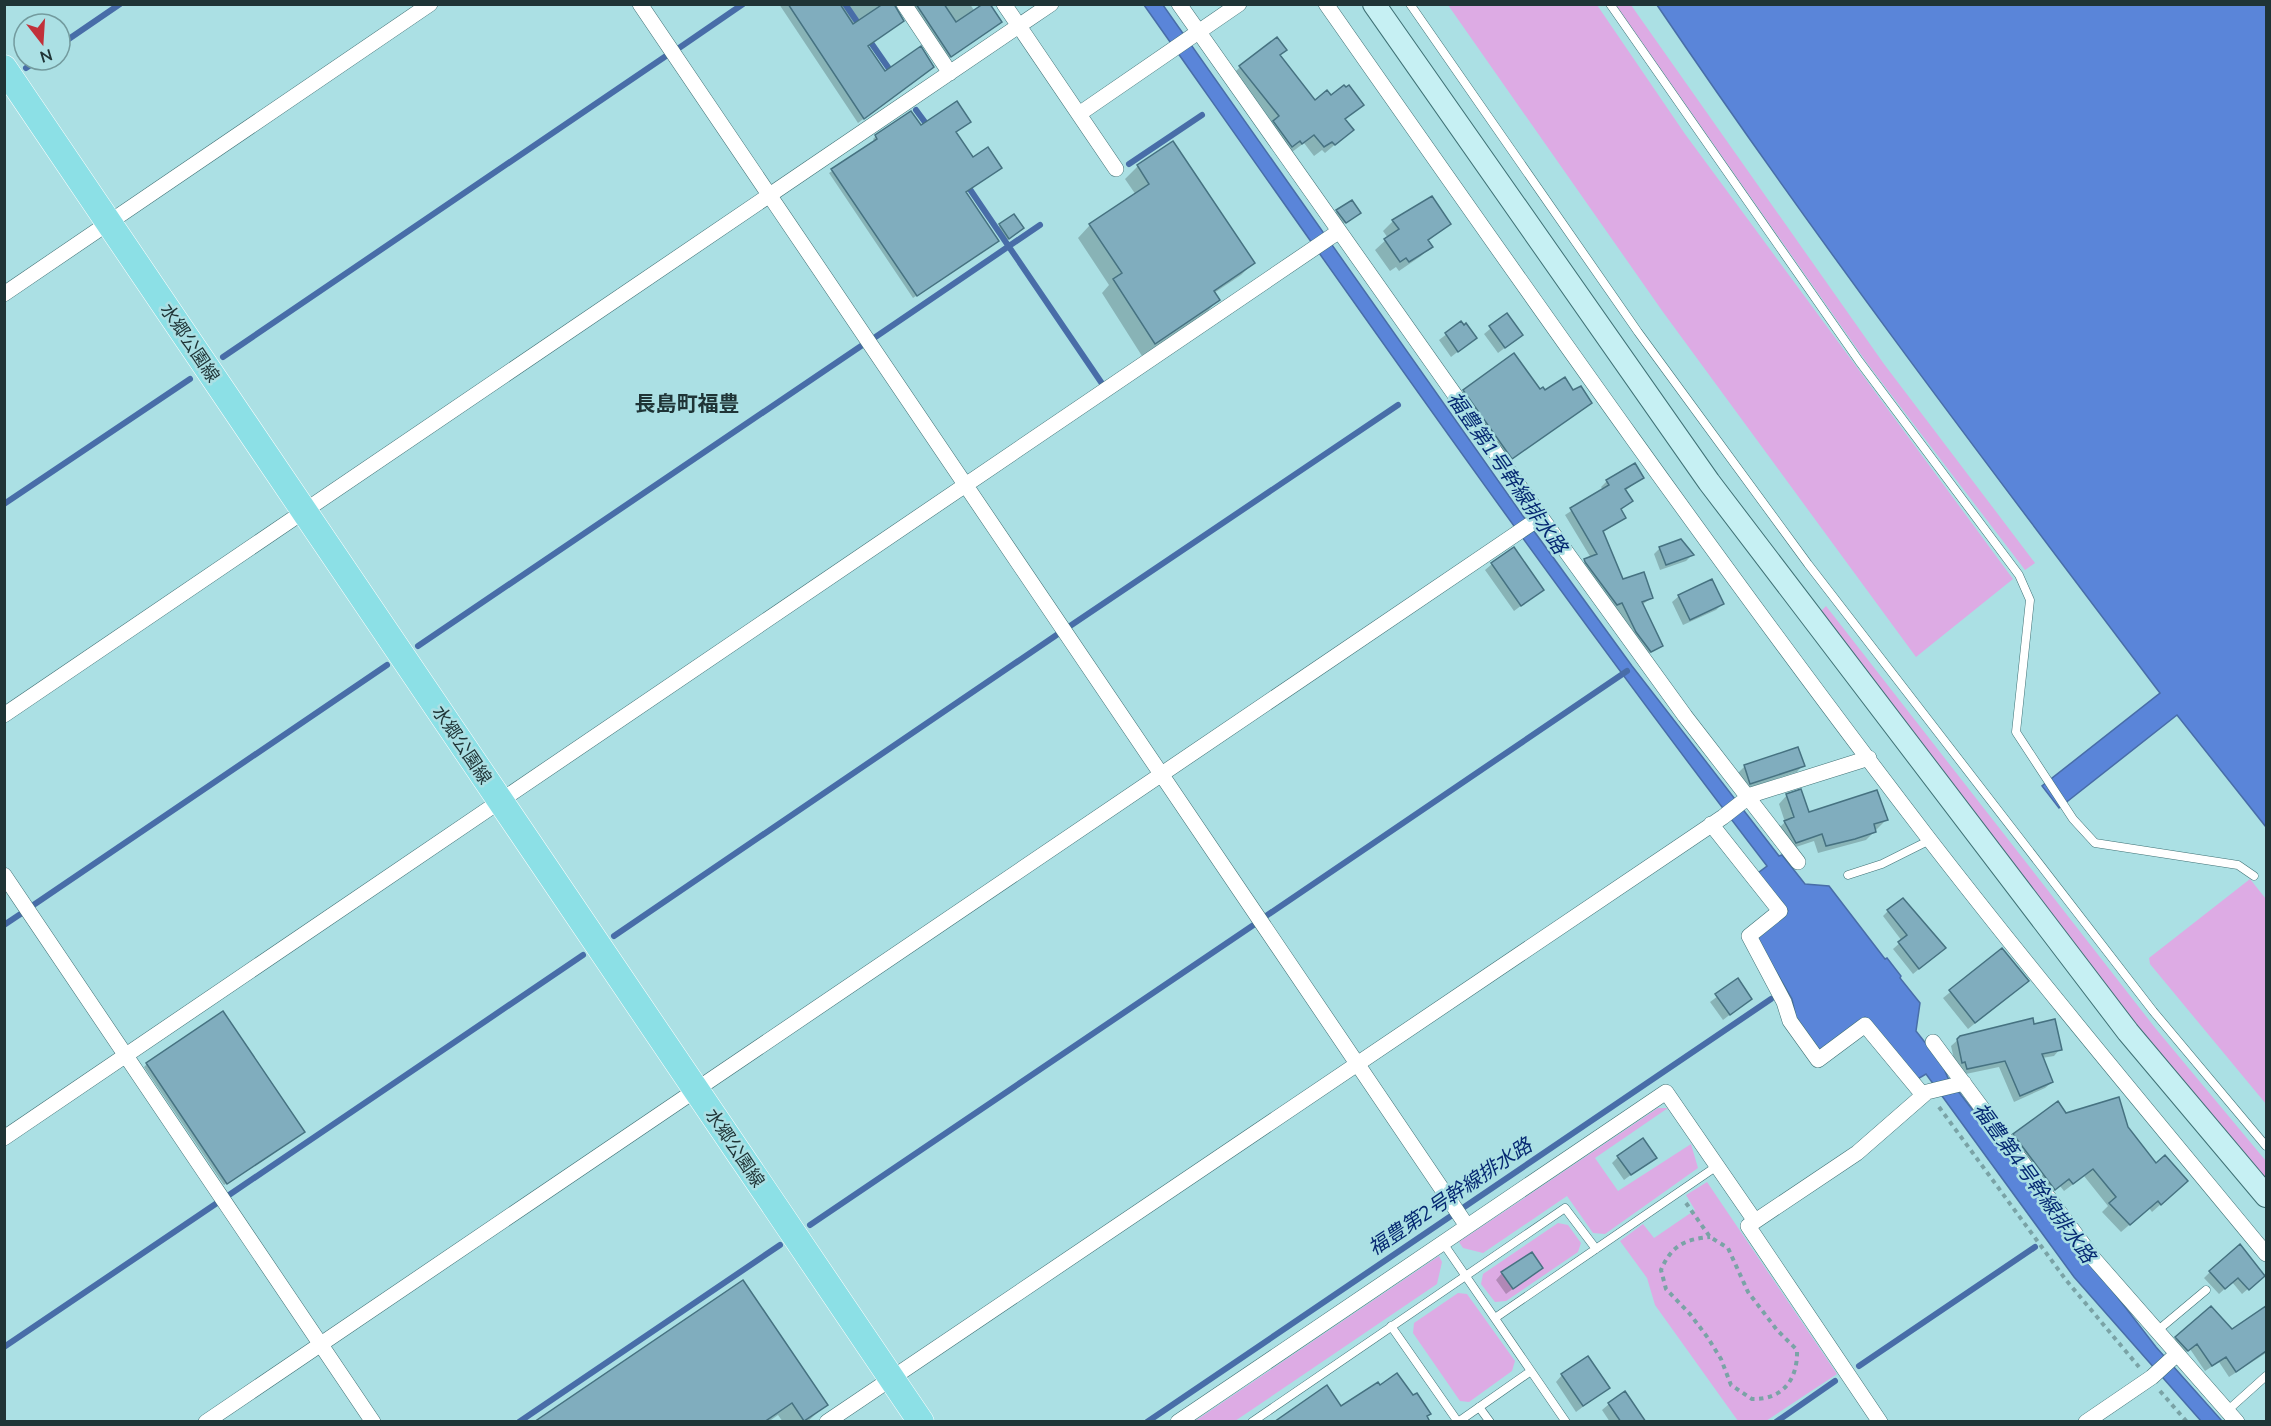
<svg xmlns="http://www.w3.org/2000/svg" width="2271" height="1426" viewBox="0 0 2271 1426" font-family="'Nunito Sans','Noto Sans JP',sans-serif">
  <style>
    .green { fill: #ddabe4 }
    .water { fill: #5a85d9; stroke: #486da8; stroke-width: 1.5 }
    .shadow { fill: #0003 }
    .lines { fill: none; stroke-linecap: round; stroke-linejoin: round }
    .stream { stroke: #486da8; stroke-width: 6 }
    .building { fill: #80adbe; stroke: #467281; stroke-width: 1.5 }
    .lane-casing { stroke: #3f7175; stroke-width: 9 }
    .street-casing { stroke: #3f7175; stroke-width: 16 }
    .secondary-casing { stroke: #3f7175; stroke-width: 24 }
    .primary-casing { stroke: #fff; stroke-width: 27 }
    .path { stroke: #7aa3a6; stroke-width: 4; stroke-dasharray: 4.5 4.5; stroke-linecap: butt }
    .lane { stroke: #fff; stroke-width: 8 }
    .street { stroke: #fff; stroke-width: 15 }
    .secondary { stroke: #c6f0f3; stroke-width: 22 }
    .primary { stroke: #8ce0e6; stroke-width: 26 }
    .labels { text-anchor: middle; dominant-baseline: central; stroke-width: 5; stroke-linejoin: round; paint-order: stroke }
    .street-label { font-size: 18px; fill: #1f3436; stroke: #abe0e4 }
    .water-label { font-size: 20px; font-style: italic; fill: #062972; stroke: #abe0e4 }
    .quarter-label { font-size: 21px; font-weight: bold; fill: #1f3436; stroke: #abe0e4 }
  </style>
  <rect width="100%" height="100%" fill="#abe0e4"/>
  <!-- green -->
  <path class="green" d="M1448,5H1597L1685,134L2013,579L1916,657L1663,312Z
    M1616,5H1631L1884,364L2035,563L2025,570L1867,363Z
    M1826,606L2156,1029L2266,1161V1183L2155,1048L1818,614Z
    M2250,879L2266,899V1104L2150,964L2149,958Z
    M1658,1108H1668L1595,1158L1618,1191L1691,1144L1698,1168L1605,1234L1593,1233L1567,1196L1483,1253L1463,1248L1459,1242Z
    M1707,1182L1837,1374L1766,1421H1738L1655,1305L1647,1278L1620,1241L1643,1224L1654,1238L1695,1210L1686,1195Z
    M1558,1223L1568,1225L1581,1243L1578,1252L1506,1301L1495,1302L1481,1284L1483,1274Z
    M1439,1256L1442,1262L1437,1284L1235,1421H1195Z
    M1458,1293L1467,1294L1515,1361L1512,1371L1469,1402L1460,1401L1413,1333L1414,1323Z"/>
  <!-- water -->
  <path class="water" d="M1144,5H1163L1523,516L1632,666L1779,856L1782,855L1805,884L1829,886L1885,959L1887,958L1901,976L1900,978L1920,1003L1916,1031L1942,1064L1948,1078L2156,1347L2222,1421H2201L2074,1277L1926,1074L1916,1080L1865,1017L1819,1052L1796,1018L1792,999L1756,937L1788,911L1758,873L1767,866C1551,585 1348,294 1144,5Z
    M1657,5H2266V827L2177,715L2059,808L2042,786L2160,693C1988,466 1816,240 1657,5Z"/>
  <!-- shadow -->
  <path class="shadow" d="M779,4H893L902,21L866,47L884,73L932,67L858,123Z
    M907,4H970L975,12L1000,22L945,61Z
    M1279,56L1315,102L1330,98L1362,104L1344,120L1352,130L1325,153L1322,150L1314,156L1304,143L1292,152L1231,76L1240,67Z
    M921,127L954,133L965,192L994,244L913,298L829,173L875,142L873,139L876,136Z
    M1173,143L1253,263L1241,275L1214,293L1218,300L1206,313L1142,356L1102,293L1109,285L1078,238L1090,225L1136,195L1125,179L1138,166Z
    M1337,211L1356,215L1342,225L1335,214Z
    M1014,216L1019,231L1006,241L997,228Z
    M1393,221L1449,224L1427,242L1431,246L1421,256L1399,271L1396,267L1390,271L1375,250L1388,238L1383,231Z
    M1507,315L1514,341L1498,353L1484,334Z
    M1461,323L1475,338L1451,357L1439,340Z
    M1464,391L1573,392L1590,403L1503,465L1456,399Z
    M1642,478L1625,491L1631,501L1620,510L1625,518L1602,533L1622,581L1651,598L1642,605L1661,646L1644,657L1579,567L1591,558L1565,515L1603,490L1601,487L1607,481Z
    M1660,548L1692,555L1686,561L1660,570L1654,554Z
    M1492,564L1542,590L1514,611L1485,570Z
    M1679,596L1722,604L1716,610L1683,625L1672,602Z
    M1803,765L1797,772L1744,789L1738,773L1745,766Z
    M1787,795L1808,814L1886,820L1866,840L1818,853L1814,841L1787,850L1777,830L1785,822L1779,804Z
    M1888,911L1922,925L1925,923L1944,948L1913,974L1893,949L1902,941L1883,916Z
    M2002,950L2020,987L1968,1029L1943,998Z
    M1738,981L1750,999L1723,1020L1710,1002Z
    M1961,1037L2060,1049L2054,1056L2042,1058L2052,1082L2045,1088L2014,1102L1999,1067L1961,1075L1956,1068L1951,1046Z
    M147,1064L300,1134L224,1185L144,1067Z
    M2065,1115L2126,1127L2155,1165L2178,1189L2152,1212L2149,1208L2121,1232L2102,1212L2108,1206L2084,1176L2064,1191L2060,1186L2046,1197L2006,1143L2014,1135Z
    M1618,1157H1655L1624,1180L1612,1163Z
    M1541,1268L1506,1294L1496,1280L1502,1273Z
    M2210,1272L2257,1281L2242,1294L2232,1282L2219,1294L2204,1278Z
    M742,1282L826,1405L807,1422H783L778,1415L768,1422H537Z
    M2265,1309L2266,1353L2229,1377L2219,1362L2205,1371L2190,1349L2181,1356L2170,1344L2176,1338L2231,1331Z
    M1562,1375L1608,1388L1576,1412L1556,1382Z
    M1609,1404L1644,1422H1610L1602,1410Z"/>
  <g class="lines">
    <!-- stream -->
    <path class="stream" d="M845,4L860,26
      M867,37L892,73
      M60,45L120,4
      M679,48L743,4
      M26,68L38,60
      M916,110L930,129
      M1129,164L1202,115
      M967,185L1103,385
      M874,338L1040,225
      M223,357L666,56
      M4,504L190,379
      M1070,626L1398,405
      M418,646L864,344
      M32,906L387,665
      M1266,916L1627,671
      M4,925L22,913
      M614,936L1058,634
      M229,1195L583,955
      M810,1225L1255,924
      M4,1347L217,1203
      M1859,1366L2035,1247
      M519,1422L780,1245
      M1147,1422L1771,999
      M1776,1422L1835,1381"/>
  </g>
  <!-- building -->
  <path class="building" d="M788,4H840L853,24L883,4H894L904,21L868,46L885,71L921,46L934,67L864,119Z
    M916,4H944L956,22L983,4H990L1002,22L951,57Z
    M1277,37L1287,50L1280,55L1315,100L1327,90L1331,95L1344,85L1346,87L1349,85L1364,105L1345,119L1354,130L1335,145L1332,142L1324,147L1314,135L1302,144L1300,141L1292,147L1273,121L1279,116L1239,66Z
    M957,101L971,122L956,132L973,157L988,147L1002,168L966,192L999,241L917,296L831,169L877,139L875,135L911,111L921,125Z
    M1173,141L1255,263L1214,291L1220,300L1155,344L1113,279L1122,273L1089,224L1149,184L1137,165Z
    M1432,196L1451,224L1428,240L1433,247L1409,262L1406,258L1400,262L1384,239L1399,229L1392,220Z
    M1352,200L1361,213L1346,223L1336,210Z
    M1014,214L1024,228L1009,239L999,224Z
    M1507,313L1523,335L1505,348L1489,326Z
    M1461,321L1464,325L1466,323L1477,338L1458,352L1445,333Z
    M1514,353L1540,389L1543,387L1545,390L1565,377L1573,390L1581,386L1592,403L1512,459L1463,390Z
    M1635,463L1644,478L1625,489L1633,501L1621,509L1626,518L1603,531L1623,579L1644,572L1653,598L1642,602L1663,646L1651,652L1636,632L1622,603L1617,605L1585,562L1584,559L1597,554L1570,508L1609,485L1606,480Z
    M1681,539L1694,555L1666,565L1659,547Z
    M1514,547L1544,590L1521,606L1491,563Z
    M1712,579L1724,604L1690,620L1678,595Z
    M1798,747L1805,766L1750,784L1744,765Z
    M1801,789L1809,812L1877,790L1888,820L1874,824L1876,832L1855,839L1826,846L1822,834L1796,843L1784,821L1794,817L1786,794Z
    M1903,898L1946,948L1919,969L1898,942L1907,935L1887,910Z
    M2002,948L2029,981L1975,1023L1949,990Z
    M1738,978L1752,999L1730,1015L1715,994Z
    M223,1011L305,1132L227,1184L146,1063Z
    M2033,1018L2034,1024L2055,1019L2062,1050L2042,1054L2053,1082L2020,1096L2005,1061L1967,1069L1965,1062L1962,1063L1957,1039L1960,1036Z
    M2119,1097L2128,1127L2156,1163L2165,1155L2188,1181L2161,1205L2158,1201L2130,1225L2109,1203L2116,1197L2093,1169L2073,1184L2069,1179L2055,1190L2013,1134L2058,1101L2066,1113Z
    M1643,1138L1657,1158L1631,1175L1617,1156Z
    M2240,1244L2265,1276L2249,1290L2238,1278L2225,1289L2209,1271Z
    M1532,1252L1543,1268L1513,1289L1501,1272Z
    M743,1280L828,1405L804,1421L792,1403L764,1422H534Z
    M2211,1306L2232,1329L2266,1306V1351L2236,1372L2226,1357L2212,1366L2197,1344L2188,1351L2175,1337Z
    M1588,1356L1610,1388L1583,1406L1561,1374Z
    M1397,1373L1413,1395L1417,1393L1431,1414L1427,1416L1430,1422H1274L1327,1385L1341,1406L1378,1382L1380,1385Z
    M1625,1391L1646,1422H1621L1608,1403Z"/>
  <g class="lines">
    <defs>
      <path id="lane" d="M1410,4L1638,332L1808,564L2153,1011L2266,1146
        M1610,4L1859,361L2019,575L2030,600L2016,732L2073,819L2095,843L2238,865L2254,876
        M1848,875L1882,864L1930,840
        M1443,1243L1566,1422
        M1495,1318L1717,1166
        M1391,1326L1458,1422L1531,1371
        M2157,1331L2206,1290
        M1479,1407L1490,1422
        M2227,1411L2266,1376
        M1252,1422L1565,1208L1596,1249"/>
      <path id="street" d="M640,4L1467,1226
        M904,4L950,73
        M1004,4L1116,169
        M1179,4L1541,517L1685,716L1798,862
        M1326,4C1523,285 1720,567 1929,839C2038,980 2153,1117 2266,1254
        M1079,114L1239,4
        M4,294L430,4
        M4,715L1051,4
        M1711,824L1780,911L1749,936L1784,1002L1790,1021L1818,1060L1865,1025L1923,1095
        M4,875L373,1422
        M1933,1042L2094,1259L2237,1422
        M4,1138L1338,232
        M206,1422L1541,517
        M827,1422L1723,817L1751,795L1869,758
        M1178,1422L1666,1092L1755,1221
        M1880,1422L1748,1226L1857,1153L1927,1092L1964,1083
        M2086,1422L2152,1377L2177,1354"/>
      <path id="secondary" d="M1374,4L1709,482L2128,1032L2266,1196"/>
      <path id="primary" d="M4,68L921,1422"/>
    </defs>
    <!-- lane casing -->
    <use href="#lane" class="lane-casing"/>
    <!-- street casing -->
    <use href="#street" class="street-casing"/>
    <!-- secondary casing -->
    <use href="#secondary" class="secondary-casing"/>
    <!-- primary casing -->
    <use href="#primary" class="primary-casing"/>
    <!-- path -->
    <path class="path" d="M1939,1107L2066,1280L2139,1367
      M1686,1203L1710,1237L1728,1248L1748,1292L1777,1330L1797,1350C1798,1379 1783,1400 1752,1399L1731,1385L1721,1359L1708,1338L1690,1314L1666,1289L1661,1270C1671,1246 1685,1239 1710,1237
      M2160,1391L2187,1422"/>
    <!-- lane -->
    <use href="#lane" class="lane"/>
    <!-- street -->
    <use href="#street" class="street"/>
    <!-- secondary -->
    <use href="#secondary" class="secondary"/>
    <!-- primary -->
    <use href="#primary" class="primary"/>
  </g>
  <g class="labels">
    <!-- street labels -->
    <g class="street-label">
      <text transform="translate(190 343) rotate(56)">水郷公園線</text>
      <text transform="translate(462 745) rotate(56)">水郷公園線</text>
      <text transform="translate(735 1148) rotate(56)">水郷公園線</text>
    </g>
    <!-- water labels -->
    <g class="water-label">
      <text transform="translate(1507 473) rotate(55)">福豊第1号幹線排水路</text>
      <text transform="translate(2034 1183) rotate(54)">福豊第4号幹線排水路</text>
      <text transform="translate(1450 1197) rotate(-34)">福豊第2号幹線排水路</text>
    </g>
    <!-- quarter labels -->
    <g class="quarter-label">
      <text x="687" y="404">長島町福豊</text>
    </g>
  </g>
  <!-- border -->
  <rect width="2271" height="1426" fill="none" stroke="#1f3436" stroke-width="12"/>
  <!-- north arrow -->
  <g transform="translate(42 42) rotate(163)"><circle r="28" fill="#abe0e4" stroke="#739b9e" stroke-width="1.5"/>
  <path d="M0-4.5L10 22L0 15L-10 22Z" fill="#c1313a"/>
  <text y="-9" font-size="16" font-weight="bold" text-anchor="middle" fill="#1f3436">N</text>
  </g>
</svg>
